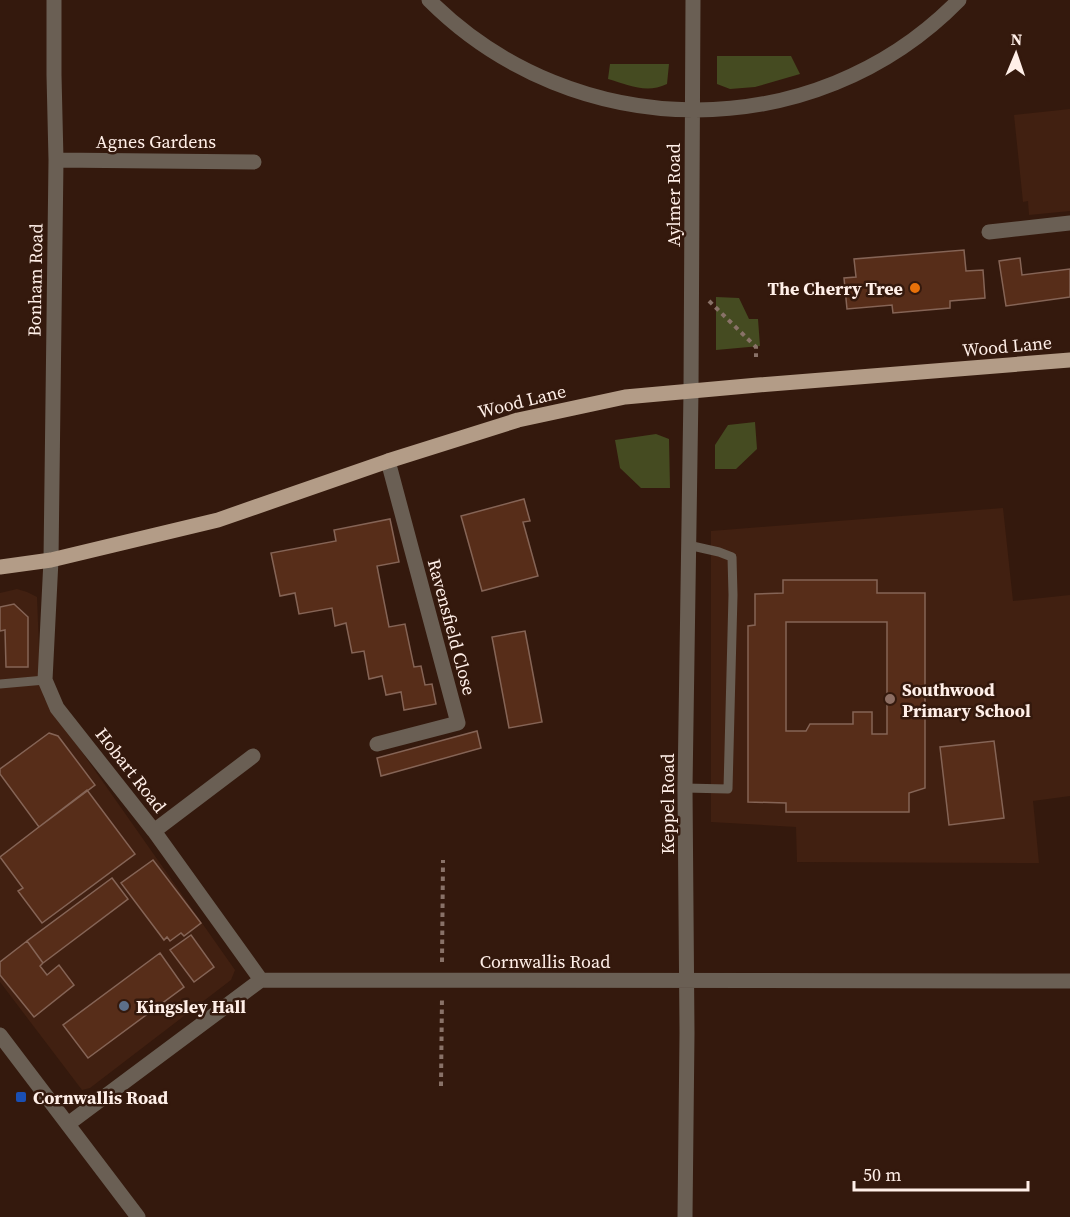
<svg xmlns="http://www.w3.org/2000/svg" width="1070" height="1217" viewBox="0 0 1070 1217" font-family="'Source Serif 4',serif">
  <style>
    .built { fill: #412011 }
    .green { fill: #454b21 }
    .building { fill: #572d19; stroke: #856456; stroke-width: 1.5; fill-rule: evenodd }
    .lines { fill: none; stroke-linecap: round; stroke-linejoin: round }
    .path { stroke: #897268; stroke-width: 4; stroke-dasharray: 4.5 4.5; stroke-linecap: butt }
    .service { stroke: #6a5f54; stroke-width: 9 }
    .minor { stroke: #6a5f54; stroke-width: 15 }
    .tertiary { stroke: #6a5f54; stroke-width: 15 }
    .primary { stroke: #b39c87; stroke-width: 15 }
    .food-dot { fill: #e8710a; stroke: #34190d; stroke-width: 2 }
    .education-dot { fill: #8d6e63; stroke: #34190d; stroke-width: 2 }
    .service-dot { fill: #5c6f8a; stroke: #34190d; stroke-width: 2 }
    .transit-dot { fill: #1a4fb4; stroke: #34190d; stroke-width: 2 }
    .labels { text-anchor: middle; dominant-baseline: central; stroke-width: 5; stroke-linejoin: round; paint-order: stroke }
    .street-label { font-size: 18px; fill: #ffefe8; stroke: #34190d }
    .poi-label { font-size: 18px; font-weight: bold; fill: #ffefe8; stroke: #34190d; text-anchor: start }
  </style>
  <rect width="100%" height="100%" fill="#34190d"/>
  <!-- built -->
  <path class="built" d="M1070,109V211L1029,215L1028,201L1023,202L1014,115Z
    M1003,508L1013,601L1070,595V796L1033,801L1039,863L797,862L796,827L711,822V531Z
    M17,589L27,592L37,597L40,673L44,698L235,970L231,980L90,1088L82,1090L0,982V593Z"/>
  <!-- green -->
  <path class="green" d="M717,56H791L800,74L755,87L730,89L717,84Z
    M610,64H669L667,84C646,94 629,85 608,79Z
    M716,297L739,298L749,319H758L760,346L716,350Z
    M755,422L757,449L736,469H715V445L728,425Z
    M656,434L669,439L670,488H641L620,468L615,440Z"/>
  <!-- building -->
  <path class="building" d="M964,250L966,271L983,270L985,298L950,301V308L893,313L892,305L847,309L844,278L856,277L854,259Z
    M1020,258L1022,275L1070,269V297L1006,306L999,261Z
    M524,499L530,521L523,522L538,576L482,591L461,516Z
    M390,519L399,562L377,566L389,627L405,624L414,667L421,666L425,685L432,684L436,704L404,710L401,692L386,695L382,676L369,679L364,651L352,653L346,623L335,626L332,608L299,614L295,593L280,596L271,553L336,541L334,530Z
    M783,580H877V593H925V788L909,793V812H786V803L748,802V626L755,625V594L783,593ZM786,622H887V734H872V712H853V724H810L806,731H786Z
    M14,604L28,617V667H6L5,630L0,631V607Z
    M525,631L542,722L509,728L492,637Z
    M477,731L481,748L381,776L377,758Z
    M49,733L58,736L95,785L39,827L0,774V769Z
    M994,741L1004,818L949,825L940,747Z
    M87,790L135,854L42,923L18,891L23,888L0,857Z
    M153,860L201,923L184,936L181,933L170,941L167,937L164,940L121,883Z
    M112,878L128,899L43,963L27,941Z
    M191,935L214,967L194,982L170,950Z
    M27,941L43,963L40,966L47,975L59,965L74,985L34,1017L0,975V962Z
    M160,953L184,987L88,1058L63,1025Z"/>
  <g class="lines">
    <!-- path -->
    <path class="path" d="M709,301L756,347V357
      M442,962L443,860
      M441,1086L442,997"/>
    <!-- service -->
    <path class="service" d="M0,684L45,680
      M685,788L728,789L733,595L732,557L719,552L688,545"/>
    <!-- minor -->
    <path class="minor" d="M54,0V75L56,160L51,560L45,680L57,708L154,831L261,980
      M429,0C574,145 814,148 959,0
      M56,160L254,162
      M989,232L1070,223
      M377,744L458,723L388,461
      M154,831L253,756
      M68,1124L261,980L1070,981
      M685,1217L687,1033L685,788L691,391L693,0"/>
    <!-- tertiary -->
    <path class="tertiary" d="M0,1035L138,1217"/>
    <!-- primary -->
    <path class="primary" d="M0,567L51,560L218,520L388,461L518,420L625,397L758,385L1070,360"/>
  </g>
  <!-- markers -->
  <circle class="food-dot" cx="915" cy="288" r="6"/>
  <circle class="education-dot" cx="890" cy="699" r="6"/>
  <circle class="service-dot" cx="124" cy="1006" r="6"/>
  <rect class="transit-dot" x="15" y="1091" width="12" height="12" rx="3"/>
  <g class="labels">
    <!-- street labels -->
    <g class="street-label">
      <text x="156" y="141">Agnes Gardens</text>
      <text transform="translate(673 195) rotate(-90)">Aylmer Road</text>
      <text transform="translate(35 280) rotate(-89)">Bonham Road</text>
      <text transform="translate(1007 346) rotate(-5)">Wood Lane</text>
      <text transform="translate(522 401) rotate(-14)">Wood Lane</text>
      <text transform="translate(452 627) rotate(75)">Ravensfield Close</text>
      <text transform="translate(131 770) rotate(52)">Hobart Road</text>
      <text transform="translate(667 804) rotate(-90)">Keppel Road</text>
      <text x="545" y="961">Cornwallis Road</text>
    </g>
    <!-- poi labels -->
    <g class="poi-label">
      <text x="903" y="288" text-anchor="end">The Cherry Tree</text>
      <text x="902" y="689">Southwood<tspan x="902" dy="21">Primary School</tspan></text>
      <text x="136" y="1006">Kingsley Hall</text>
      <text x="33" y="1097">Cornwallis Road</text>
    </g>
  </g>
  <!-- north arrow -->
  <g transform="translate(1016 54) rotate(2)" stroke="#34190d" stroke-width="4.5" paint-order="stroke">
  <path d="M0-4.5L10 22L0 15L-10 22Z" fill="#ffefe8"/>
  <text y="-9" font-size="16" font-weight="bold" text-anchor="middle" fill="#ffefe8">N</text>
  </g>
  <!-- scale -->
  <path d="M854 1181v9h174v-9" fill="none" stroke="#ffefe8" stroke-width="3"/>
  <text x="863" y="1181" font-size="18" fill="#ffefe8" stroke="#34190d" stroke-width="4.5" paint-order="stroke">50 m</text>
</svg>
